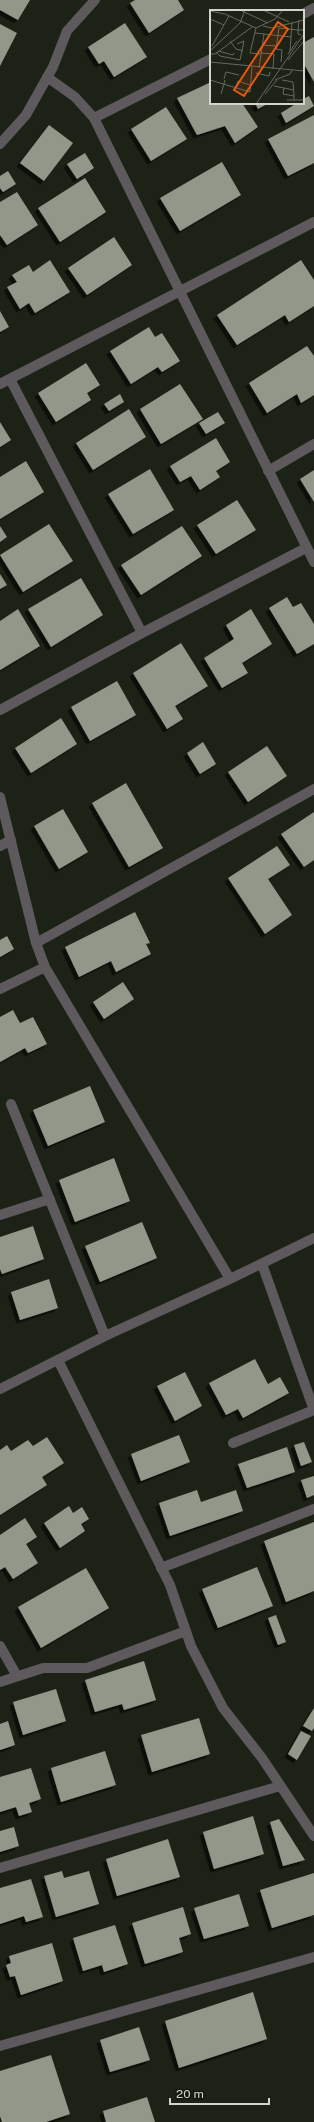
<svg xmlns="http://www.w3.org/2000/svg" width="314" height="2122" viewBox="0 0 314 2122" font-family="'Public Sans',sans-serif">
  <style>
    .building { fill: #919789; filter: url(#shadow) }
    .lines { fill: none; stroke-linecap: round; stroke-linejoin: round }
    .minor { stroke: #5e595d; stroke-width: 10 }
    .inset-road { fill: none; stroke: #656a60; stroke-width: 1 }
    .view { fill: #e8590c; fill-opacity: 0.15; stroke: #e8590c; stroke-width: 2 }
    .inset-edge { fill: none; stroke: #d2d5ce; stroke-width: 2 }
  </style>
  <defs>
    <filter id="shadow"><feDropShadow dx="-3.5" dy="3.5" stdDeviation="0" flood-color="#0009"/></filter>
  </defs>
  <rect width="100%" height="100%" fill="#1d2217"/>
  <!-- building -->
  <path class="building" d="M0,0H30L18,20L0,10Z
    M135,0H178L184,10L149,33L130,3Z
    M125,23L147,57L114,77L104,61L99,64L88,47Z
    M0,24L17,33L0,66Z
    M314,37V82L303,62V43Z
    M211,82V103H242L258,127L235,143L225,126L197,135L177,98Z
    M309,96L314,106L286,123L281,113L297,103H303V99Z
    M255,103H269L258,109Z
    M166,107L187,139L151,161L131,129Z
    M314,115V163L288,176L268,139Z
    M49,125L73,143L44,181L20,163Z
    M85,153L94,168L77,179L67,164Z
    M222,162L241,195L180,231L160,198Z
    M8,171L16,184L3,192L0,188V176Z
    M85,178L106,212L60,242L38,208Z
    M17,192L38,225L7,245L0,235V202Z
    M114,237L132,265L87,295L68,268Z
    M50,260L70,292L35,313L29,303L20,309L7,287L17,282L12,275L29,265L33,272Z
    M301,260L314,280V306L289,322L285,315L237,345L217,315Z
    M0,311L9,327L0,332Z
    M149,327L155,337L162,333L180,361L162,372L158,367L131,384L110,351Z
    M307,346L314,356V395L301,403L297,394L267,413L249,383Z
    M86,363L100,385L87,393L91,400L56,422L38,393Z
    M180,384L203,419L161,444L140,409Z
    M120,394L124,402L109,411L104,404Z
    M129,409L146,437L93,470L76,443Z
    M218,412L225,423L206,434L199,423Z
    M0,422L11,440L0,447Z
    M216,438L230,462L216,471L220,477L200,490L191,476L180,482L170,466Z
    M26,461L44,492L0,519V477Z
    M150,469L174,510L133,534L108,494Z
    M314,470V502L300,479Z
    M237,500L256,530L216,554L197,525Z
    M49,524L73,561L23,592L0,555Z
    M0,526L7,537L0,542Z
    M182,526L202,556L141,595L121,565Z
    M0,574L7,585L0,589Z
    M81,578L103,615L51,647L28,609Z
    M287,597L293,607L301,603L314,624V644L297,654L269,608Z
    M18,609L40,646L0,670V621Z
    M251,609L272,644L242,663L248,673L222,688L204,658L234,639L226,625Z
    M181,643L208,686L175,706L183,719L167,729L133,673Z
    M117,681L136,715L90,741L71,707Z
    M61,718L77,744L31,773L15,748Z
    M203,742L216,764L200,774L187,753Z
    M267,746L287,776L248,802L228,772Z
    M126,783L163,848L129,867L92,803Z
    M63,809L88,852L59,869L34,826Z
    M314,812V860L304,867L281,834Z
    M277,846L290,865L268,879L292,915L265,934L228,878Z
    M135,912L150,943L146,944L151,954L116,972L111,961L79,977L65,947Z
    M7,936L14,949L0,957V940Z
    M123,982L134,999L104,1019L93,1002Z
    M13,1010L20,1023L33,1017L47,1044L28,1053L25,1048L0,1062V1017Z
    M90,1086L105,1122L48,1146L33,1110Z
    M114,1158L130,1201L75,1222L59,1180Z
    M142,1222L157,1258L100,1282L85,1246Z
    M33,1226L44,1259L2,1274L0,1269V1237Z
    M49,1279L58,1308L20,1320L11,1292Z
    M255,1359L268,1384L280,1377L289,1393L243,1418L238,1409L226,1415L209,1383Z
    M185,1372L202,1406L175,1421L157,1386Z
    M179,1435L190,1462L141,1481L131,1454Z
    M47,1437L64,1463L42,1477L47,1485L0,1515V1450L7,1445L11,1451L28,1440L33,1446Z
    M304,1442L312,1462L301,1466L294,1445Z
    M287,1447L295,1472L247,1488L238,1464Z
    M314,1476V1495L307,1498L301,1480Z
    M197,1490L201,1502L236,1490L243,1511L170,1536L159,1503Z
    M69,1506L73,1513L82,1507L89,1519L81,1524L85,1531L60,1548L44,1523Z
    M25,1518L37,1537L26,1544L38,1563L13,1579L5,1567L0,1570V1535Z
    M314,1522V1591L286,1602L264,1541Z
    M257,1567L273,1606L218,1628L202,1589Z
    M86,1568L109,1608L41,1648L18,1607Z
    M276,1615L286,1642L278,1645L268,1618Z
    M144,1661L156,1700L124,1710L122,1704L95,1712L85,1680Z
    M56,1689L66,1721L23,1735L13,1702Z
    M314,1708V1728L312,1731L303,1726Z
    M199,1718L210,1754L152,1772L141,1735Z
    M8,1721L15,1745L0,1750V1724Z
    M301,1731L311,1736L297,1760L288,1754Z
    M105,1751L116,1785L61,1802L51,1768Z
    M31,1768L41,1799L29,1803L32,1812L19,1816L16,1807L0,1812V1777Z
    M253,1816L264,1854L214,1869L203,1832Z
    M279,1819L305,1860L283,1866L270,1822Z
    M14,1827L19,1846L0,1852V1831Z
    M168,1839L180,1877L117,1896L106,1859Z
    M62,1871L64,1878L89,1871L99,1904L56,1917L44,1876Z
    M314,1873V1915L272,1928L260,1890Z
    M31,1879L43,1917L26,1922L24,1916L0,1924V1888Z
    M239,1894L249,1926L204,1939L194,1908Z
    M183,1907L191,1934L179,1938L183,1952L145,1964L132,1923Z
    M115,1925L128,1964L104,1972L102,1965L83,1971L73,1938Z
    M52,1943L63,1981L21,1995L15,1976L10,1977L6,1965L11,1963L9,1956Z
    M253,1992L267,2039L179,2068L165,2021Z
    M139,2027L150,2060L110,2072L100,2040Z
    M51,2055L70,2114L46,2122H2L0,2116V2071Z
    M147,2097L155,2122H106L103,2111Z"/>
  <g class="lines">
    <!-- minor -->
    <path class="minor" d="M303,14L314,8
      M211,59L94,118L314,562
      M47,77L75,97L94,118
      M0,144L26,115L53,67L67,31L95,0
      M10,379L142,633
      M0,384L314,222
      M268,471L314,444
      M0,710L142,633L306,548
      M0,797L36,943L45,967L230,1279
      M0,846L11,840
      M36,943L314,789
      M0,989L45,967
      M11,1104L105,1336
      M0,1215L50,1199
      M262,1264L314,1410
      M58,1360L170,1585L191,1646L223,1708L262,1758L314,1836
      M0,1389L105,1336L230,1279L314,1238
      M233,1443L314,1410
      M161,1568L314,1509
      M0,1646L17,1676
      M0,1682L43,1668H87L186,1631
      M0,1868L280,1786
      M0,2046L314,1957"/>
  </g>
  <!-- overview -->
  <g transform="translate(210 10)">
    <rect width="94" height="94" fill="#1d2217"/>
    <path class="inset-road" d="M30,0L58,13M53,0L79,12M0,1L15,4L46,18L65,9L73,0M0,9L14,15M53,16L62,18L94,10M46,18L40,43L50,44M45,23L81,27L82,12M91,25L88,24V20H94M20,31L26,39L33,41M53,35L67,36M2,36L19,6M0,41L30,13L35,0M8,41L23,45L24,43M80,41L81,27M6,42L10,46L30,50L34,31L27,34M50,43L64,44L63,59M0,44H5L42,17M78,44L87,31M78,50L94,31M0,52L94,61M71,52L72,40L66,39L69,18L88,20L89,10M49,58L54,24M46,63L59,66L60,62M14,69L16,62L29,65M0,70L40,82L42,57M65,70L80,64L82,60M72,70L83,72L84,86M64,76L84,80M26,77L28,71L40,75M74,78L73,84L84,86V90M11,84L15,70M55,84L67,70M77,90H94M46,94L94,24"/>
    <path class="view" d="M68,12L78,19L34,86L24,80Z"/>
    <rect width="94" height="94" class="inset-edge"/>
  </g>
  <!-- scale -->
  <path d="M170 2098v6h99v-6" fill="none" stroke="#d2d5ce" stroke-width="2"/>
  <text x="176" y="2098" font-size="12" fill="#d2d5ce" stroke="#14180e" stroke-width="3" paint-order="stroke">20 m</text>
</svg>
